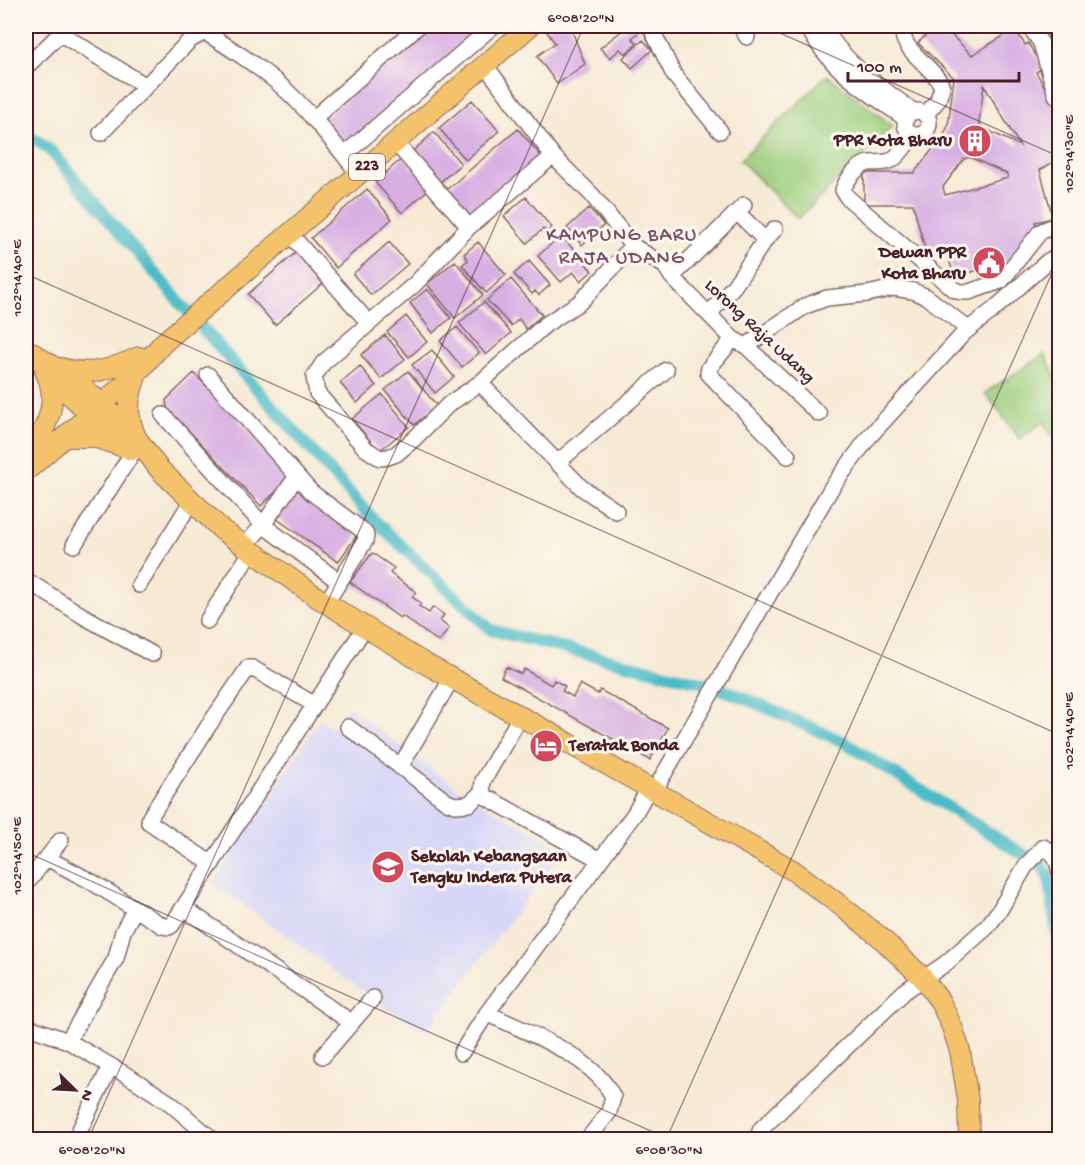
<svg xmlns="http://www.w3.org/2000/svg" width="1085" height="1165" viewBox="0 0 1085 1165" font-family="'Gochi Hand',sans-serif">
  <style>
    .built { fill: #d8d7f8 }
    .green { fill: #9dcf7f; stroke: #747755; stroke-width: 1.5 }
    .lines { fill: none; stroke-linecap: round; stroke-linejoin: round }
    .canal { stroke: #4ebbc7; stroke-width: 12 }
    .building { fill: #d8afe3; fill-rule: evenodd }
    .minor-casing { stroke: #866666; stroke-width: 18 }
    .major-casing { stroke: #866666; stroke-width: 22 }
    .minor { stroke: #fff; stroke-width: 15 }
    .major { stroke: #f3c26a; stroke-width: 20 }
    .ticks { fill: none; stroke: #4a1f2b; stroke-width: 1.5; stroke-opacity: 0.45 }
    .labels { text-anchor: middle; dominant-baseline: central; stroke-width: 6; stroke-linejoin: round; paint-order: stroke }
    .shield { fill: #fbf7ec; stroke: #7f6065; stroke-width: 1.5 }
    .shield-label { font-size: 16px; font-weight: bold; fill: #4a1f2b }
    .poi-label { font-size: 18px; font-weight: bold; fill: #4a1f2b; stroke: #fbf7ec; text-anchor: end }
    .street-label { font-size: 18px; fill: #4a1f2b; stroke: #fbf7ec }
    .neighbourhood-label { font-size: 20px; letter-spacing: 1.5px; fill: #7c516b; stroke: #fbf7ec }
    .neatline { fill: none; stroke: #4a1f2b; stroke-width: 2 }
    .ticks-label { font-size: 15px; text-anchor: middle; fill: #4a1f2b }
  </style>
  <rect width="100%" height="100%" fill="#fbf7ec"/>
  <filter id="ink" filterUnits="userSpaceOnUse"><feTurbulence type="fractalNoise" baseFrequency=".0167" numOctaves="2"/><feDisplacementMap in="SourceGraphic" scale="12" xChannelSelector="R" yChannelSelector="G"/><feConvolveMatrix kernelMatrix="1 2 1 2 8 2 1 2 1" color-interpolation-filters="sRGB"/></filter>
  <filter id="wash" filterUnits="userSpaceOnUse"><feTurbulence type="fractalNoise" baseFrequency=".008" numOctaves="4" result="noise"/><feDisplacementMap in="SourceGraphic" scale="24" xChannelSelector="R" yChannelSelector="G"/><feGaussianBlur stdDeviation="1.35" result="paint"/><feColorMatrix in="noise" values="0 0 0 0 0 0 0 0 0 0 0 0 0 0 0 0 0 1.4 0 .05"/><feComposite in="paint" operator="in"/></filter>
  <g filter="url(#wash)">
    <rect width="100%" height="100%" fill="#f6ead5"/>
    <!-- built -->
    <path class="built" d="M348,707L462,792L564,850L426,1031L379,1003L213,883L319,720L334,728Z"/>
    <!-- green -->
    <path class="green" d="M1043,26H1059L1058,90Z
      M827,75L893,126L798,219L740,160Z
      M1045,354L1059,385V445L1043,422L1020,439L985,393Z"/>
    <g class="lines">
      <!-- canal -->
      <path class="canal" d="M26,133L51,151L181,304L371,517L491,630L703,683L735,694L844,742L1040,865L1047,873L1050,883L1060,961"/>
    </g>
    <g id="blocks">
      <!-- building -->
      <path class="building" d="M430,26H467L470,30V40L346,148L322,120Z
        M550,26H570L585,64L557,84L537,56L555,43L545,29Z
        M628,26H635L640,31L632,38L637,43L625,54L620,49L610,58L600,48Z
        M935,26H942L972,55L1015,29L1025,45L1028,43L1043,68L1036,72L1056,107L1060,105V158L1040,170L1053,218L1035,222L1037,227L1009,262L993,266L995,273L988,275L986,268L954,277L946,247L926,253L913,204H864V173H914L943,136L948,126L954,78L918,43ZM984,85L1020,146L983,128L979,123ZM970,157L1007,174L1008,178L945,195L943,187L964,159Z
        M643,40L652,50L632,68L623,58Z
        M472,100L499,131L466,160L439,128Z
        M518,129L542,157L469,220L445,191Z
        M434,132L461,164L438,184L411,153Z
        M404,157L430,188L402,213L375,182Z
        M367,189L392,219L336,268L311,238Z
        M526,197L552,228L547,233L543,229L527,243L504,216Z
        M589,208L604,225L582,245L567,228Z
        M561,235L592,271L581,281L573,272L561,282L538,256Z
        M389,242L408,264L371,295L353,274Z
        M478,242L506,275L486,293L462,265L468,260L464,254Z
        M300,249L327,280L275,325L248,294Z
        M455,261L483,295L455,318L427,284Z
        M529,261L550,285L539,295L535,291L532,294L514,274Z
        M511,279L542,315L526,329L519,319L511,326L487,300Z
        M427,289L451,318L433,333L410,303Z
        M484,302L511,333L486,355L459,323Z
        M406,316L427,342L409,357L387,332Z
        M457,327L479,353L462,367L440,341Z
        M385,335L405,359L381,379L361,355Z
        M432,350L454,377L435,393L412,365Z
        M360,366L376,386L357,403L340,383Z
        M408,371L437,406L414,425L385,390Z
        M194,373L292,476L261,506L167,408L166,400Z
        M382,394L409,427L379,451L352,419Z
        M294,486L359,532L338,562L273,516Z
        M372,553L394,568L390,573L416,592L412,597L421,603L419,606L429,613L433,607L444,615L440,621L449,628L439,642L402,616L400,618L350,582Z
        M506,667L521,674L524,669L551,685L554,680L565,686L562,691L573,697L580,684L598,694L600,690L668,728L650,760L501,677Z"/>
    </g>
  </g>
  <g filter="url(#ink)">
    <use href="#blocks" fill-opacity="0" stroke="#866666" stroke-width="1.5"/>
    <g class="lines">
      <defs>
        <path id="minor" d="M195,26C224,44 253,62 279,84C309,110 334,143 359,174
          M650,26L674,75L720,131
          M740,26L747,37
          M807,26C832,72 864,89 906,119
          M823,26C844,64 880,86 914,112
          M905,26C894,47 935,66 942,87L938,100L925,115
          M1029,26L1041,43L1056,95L1060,99
          M61,34L146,86
          M485,65L553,156L592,195L633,246L665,266L672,277L733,339L746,346L819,414
          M26,67L68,26
          M905 123a12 12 0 1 1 24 0a12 12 0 1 1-24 0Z
          M313,119L418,26
          M101,133L190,40L212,28
          M913,135C907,143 900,155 892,160C885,164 876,162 869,163C858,165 846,180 843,190L847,197L953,289L961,292H969L1001,281L1040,232L1060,223
          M395,142L469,227
          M344,155L493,26
          M553,156L469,227L415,284L323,363L314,377L317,393L366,449L380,458L388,457L396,454L414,439L449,404L480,383L545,325L580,302L633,246
          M737,212L765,240
          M290,234L369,323
          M672,277L744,205
          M709,314L734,286L765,240L775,229
          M733,339L709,368L708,373L788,456
          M746,346L805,306L827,298L867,294L894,288L913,291L927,297L968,329
          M26,369L32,354
          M208,375L311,492L362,530L366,535L365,541L326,603
          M480,383L582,488L616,511
          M163,415L263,525L297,476
          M557,463L666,370
          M74,545L133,452
          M244,547L263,525L338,581
          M26,580L83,616L152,654
          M139,585L191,502
          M207,621L251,552
          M348,727L447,802L455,805L469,804L482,792L483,781L520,717
          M400,767L452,678
          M654,791L832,487L869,437L965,332L992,311L1048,261L1060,256
          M482,792L486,797L600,860
          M47,858L92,882L163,926L169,927L172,925L365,627
          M212,864L149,822L150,817L209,725L248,668H252L315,705
          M26,884L61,840
          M184,908L352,1023
          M487,1013C527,1033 593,1055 613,1097L609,1112L587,1140
          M26,1026L68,1041L133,1079L170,1103L213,1140
          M68,1041L116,958L123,931L135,909
          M461,1053L487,1013L635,813L649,788
          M323,1056L373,998
          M75,1140L110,1067
          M761,1140L759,1134L761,1129L905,991L945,964L987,927L999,911L1025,867L1043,847C1055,852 1057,860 1060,872"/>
        <path id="major" d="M26,349L71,378L102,404L138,440L159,469L222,530L318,598L417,659L649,788L794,871L840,905L880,937L923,978L941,1003L952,1027L960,1051L968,1100L969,1140
          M61,368C92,377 111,369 139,357
          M45,370L59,385L131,450
          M65,437H94L121,446
          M136,437C125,412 128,398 137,373
          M35,447C48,423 59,400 46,373
          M26,471L137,373L163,343L530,26"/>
      </defs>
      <!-- minor casing -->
      <use href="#minor" class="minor-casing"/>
      <!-- major casing -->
      <use href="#major" class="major-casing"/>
      <!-- minor -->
      <use href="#minor" class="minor"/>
      <!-- major -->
      <use href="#major" class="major"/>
    </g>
  </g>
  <!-- ticks -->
  <path class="ticks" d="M764,26L1060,157M26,274L1060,735M26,852L671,1140M88,1140L584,26M666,1140L1060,255"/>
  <!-- icons -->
  <defs>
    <symbol id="building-disc" viewBox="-11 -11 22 22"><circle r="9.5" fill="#d1495b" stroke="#fbf7ec"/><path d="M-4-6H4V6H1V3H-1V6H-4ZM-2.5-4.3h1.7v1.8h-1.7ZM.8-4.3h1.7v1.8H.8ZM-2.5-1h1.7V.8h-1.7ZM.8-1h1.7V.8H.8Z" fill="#fff"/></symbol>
    <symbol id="civic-disc" viewBox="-11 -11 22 22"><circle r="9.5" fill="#d1495b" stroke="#fbf7ec"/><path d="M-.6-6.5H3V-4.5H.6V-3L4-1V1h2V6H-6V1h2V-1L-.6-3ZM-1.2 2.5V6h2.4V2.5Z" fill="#fff"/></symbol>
    <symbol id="hotel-disc" viewBox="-11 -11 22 22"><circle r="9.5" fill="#d1495b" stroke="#fbf7ec"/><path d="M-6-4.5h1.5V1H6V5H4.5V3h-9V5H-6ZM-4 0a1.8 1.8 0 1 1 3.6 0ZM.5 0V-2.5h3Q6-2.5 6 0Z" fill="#fff"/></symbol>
    <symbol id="school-disc" viewBox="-11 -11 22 22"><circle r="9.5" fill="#d1495b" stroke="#fbf7ec"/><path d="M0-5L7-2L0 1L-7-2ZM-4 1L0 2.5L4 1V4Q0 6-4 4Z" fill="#fff"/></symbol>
  </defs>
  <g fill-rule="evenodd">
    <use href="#building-disc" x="956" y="122" width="38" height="38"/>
    <use href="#civic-disc" x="970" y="244" width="38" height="38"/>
    <use href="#hotel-disc" x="527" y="727" width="38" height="38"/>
    <use href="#school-disc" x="369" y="848" width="38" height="38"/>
  </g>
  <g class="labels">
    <!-- shield labels -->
    <rect class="shield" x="349" y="154" width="36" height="26" rx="4.5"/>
    <g class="shield-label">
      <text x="367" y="167">223</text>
    </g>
    <!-- poi labels -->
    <g class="poi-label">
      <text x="952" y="141">PPR Kota Bharu</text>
      <text x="966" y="253">Dewan PPR<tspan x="966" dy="21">Kota Bharu</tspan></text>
      <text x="569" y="746" text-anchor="start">Teratak Bonda</text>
      <text x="411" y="857" text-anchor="start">Sekolah Kebangsaan<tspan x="411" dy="21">Tengku Indera Putera</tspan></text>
    </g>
    <!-- street labels -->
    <g class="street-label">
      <text transform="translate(759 332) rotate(43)">Lorong Raja Udang</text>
    </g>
    <!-- neighbourhood labels -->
    <g class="neighbourhood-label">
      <text x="622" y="236">KAMPUNG BARU<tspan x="622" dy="23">RAJA UDANG</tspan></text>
    </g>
  </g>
  <!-- margin -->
  <rect width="1085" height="1165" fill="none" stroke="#fbf7ec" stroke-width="66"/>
  <!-- north arrow -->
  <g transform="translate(75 1090) rotate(114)" stroke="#fbf7ec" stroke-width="4.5" paint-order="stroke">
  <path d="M0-4.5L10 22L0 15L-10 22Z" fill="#4a1f2b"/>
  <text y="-9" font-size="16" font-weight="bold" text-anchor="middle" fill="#4a1f2b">N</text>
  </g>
  <!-- scale -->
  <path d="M848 72v9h171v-9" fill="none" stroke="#4a1f2b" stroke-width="3"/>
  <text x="857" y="72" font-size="18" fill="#4a1f2b" stroke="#fbf7ec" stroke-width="4.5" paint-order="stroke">100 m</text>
  <rect x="33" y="33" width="1019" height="1099" class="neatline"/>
  <g class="ticks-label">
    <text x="581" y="22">6°08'20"N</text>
    <text transform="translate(1068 154) rotate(-90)" y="5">102°14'30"E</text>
    <text transform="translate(16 278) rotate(-90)" y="5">102°14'40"E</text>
    <text transform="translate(1068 731) rotate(-90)" y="5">102°14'40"E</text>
    <text transform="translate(16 856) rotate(-90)" y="5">102°14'50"E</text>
    <text x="92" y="1154">6°08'20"N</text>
    <text x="669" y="1154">6°08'30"N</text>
  </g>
</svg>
